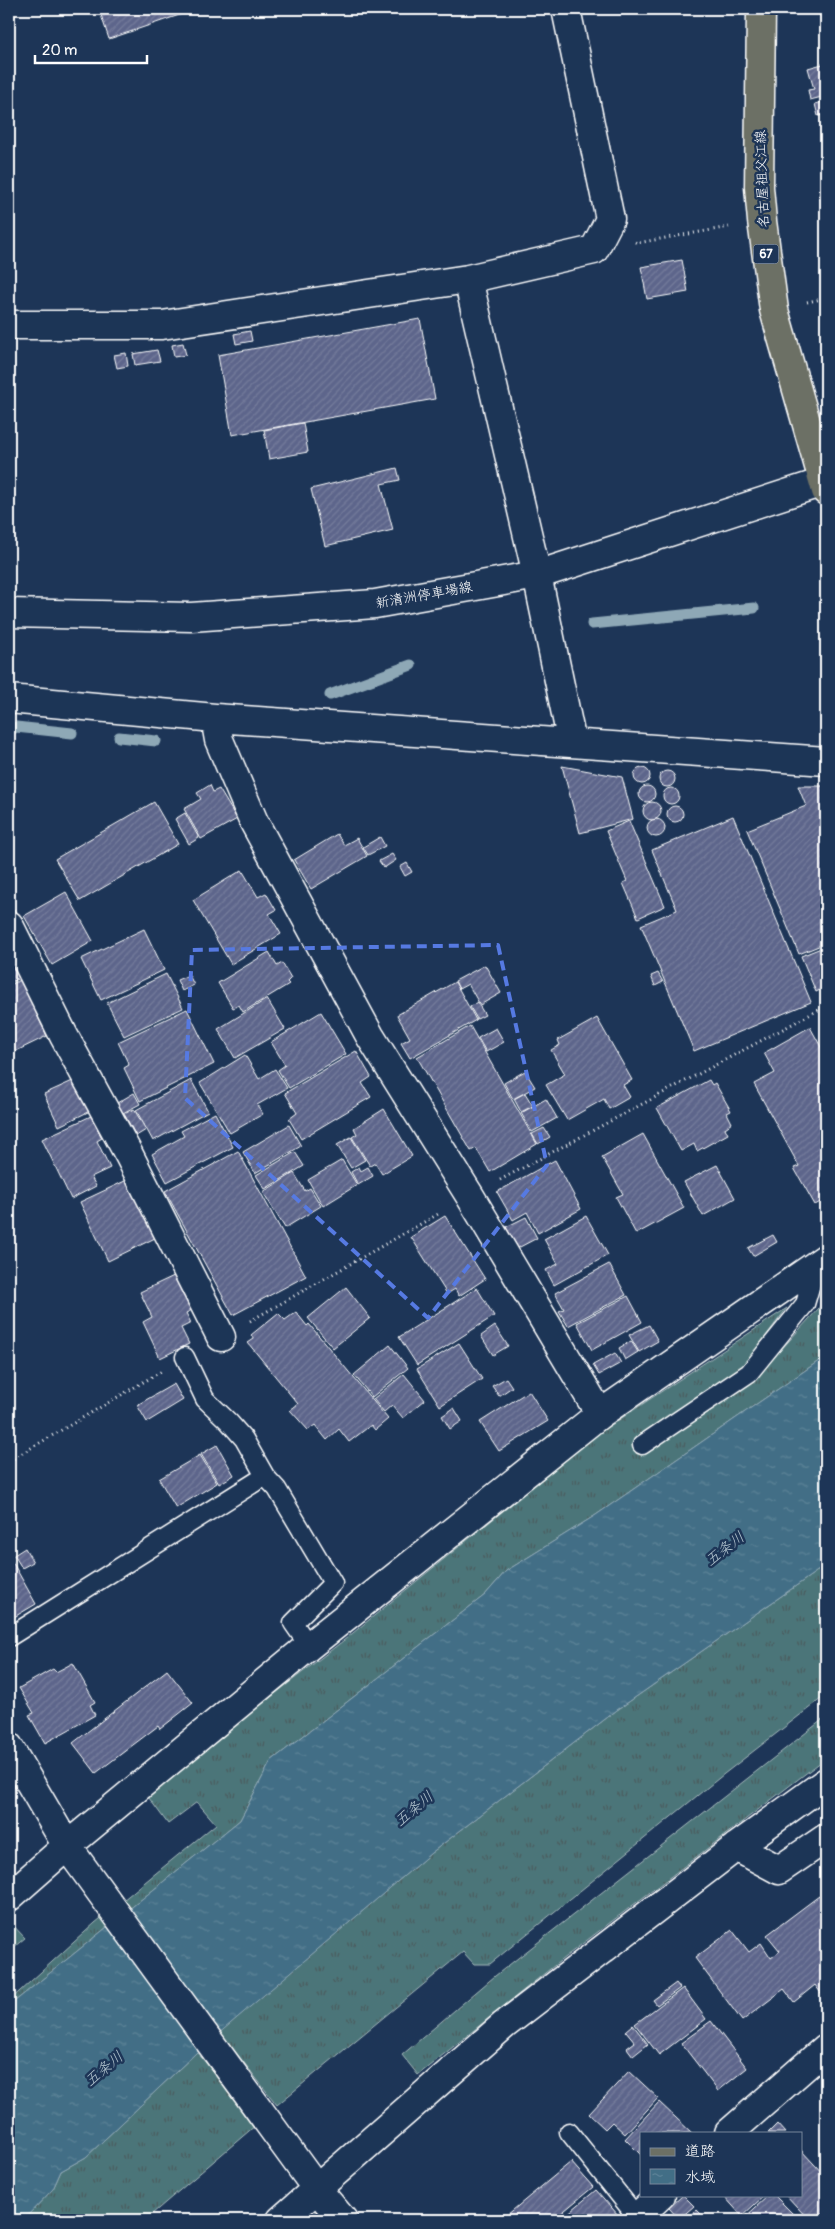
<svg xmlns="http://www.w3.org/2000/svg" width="835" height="2229" viewBox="0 0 835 2229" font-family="Pangolin,'Klee One',sans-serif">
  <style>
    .grass { fill: url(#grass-tufts); stroke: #a6babc }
    .water { fill: url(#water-ripples); stroke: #8ea8b6 }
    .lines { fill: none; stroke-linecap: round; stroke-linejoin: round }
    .stream { stroke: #8ea8b6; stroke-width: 11 }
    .building { fill: url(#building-hatch); stroke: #fff }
    .lane-casing { stroke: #fff; stroke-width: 21 }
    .street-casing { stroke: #fff; stroke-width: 31 }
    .secondary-casing { stroke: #fff; stroke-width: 31 }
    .primary-casing { stroke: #fff; stroke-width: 31 }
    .path { stroke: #fff; stroke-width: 3; stroke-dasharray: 1 4; stroke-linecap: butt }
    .lane { stroke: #1d3557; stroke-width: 18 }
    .street { stroke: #1d3557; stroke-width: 28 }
    .secondary { stroke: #1d3557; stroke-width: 28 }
    .primary { stroke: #6c7065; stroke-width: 28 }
    .marked { fill: none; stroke: #567ae2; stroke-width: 4; stroke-dasharray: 10 6; stroke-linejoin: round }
    .labels { text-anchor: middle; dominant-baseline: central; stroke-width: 5; stroke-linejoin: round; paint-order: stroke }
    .shield { fill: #1d3557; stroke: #bbc2cd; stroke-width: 1 }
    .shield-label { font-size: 12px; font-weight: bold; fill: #fff }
    .street-label { font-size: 14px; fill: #fff; stroke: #1d3557 }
    .water-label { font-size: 15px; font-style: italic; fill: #b3c5cf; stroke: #1d3557 }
  </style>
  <defs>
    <pattern id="grass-tufts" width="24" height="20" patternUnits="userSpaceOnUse" patternTransform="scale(1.25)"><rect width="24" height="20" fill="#4c7579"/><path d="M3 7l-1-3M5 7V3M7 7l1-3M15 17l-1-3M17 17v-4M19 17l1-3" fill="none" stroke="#4c5c5e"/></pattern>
    <pattern id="water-ripples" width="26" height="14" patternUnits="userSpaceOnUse" patternTransform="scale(1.25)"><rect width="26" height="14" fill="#426e86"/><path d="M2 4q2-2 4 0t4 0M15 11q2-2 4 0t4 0" fill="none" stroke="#5e8498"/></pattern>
    <pattern id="building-hatch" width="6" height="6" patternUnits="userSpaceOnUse" patternTransform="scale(1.25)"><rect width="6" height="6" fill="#5d658b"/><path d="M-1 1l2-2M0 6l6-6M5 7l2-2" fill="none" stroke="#757c9c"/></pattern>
  </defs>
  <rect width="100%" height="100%" fill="#1d3557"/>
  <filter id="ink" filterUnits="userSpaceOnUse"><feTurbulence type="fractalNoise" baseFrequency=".02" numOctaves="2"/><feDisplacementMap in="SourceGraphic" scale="10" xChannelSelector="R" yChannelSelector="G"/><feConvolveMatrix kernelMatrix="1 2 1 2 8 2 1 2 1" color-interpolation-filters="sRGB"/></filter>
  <g filter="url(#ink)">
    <!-- grass -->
    <path class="grass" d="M826,1294V1356L596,1515L506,1571L485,1595L271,1761L240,1820L9,2006V2001L95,1923L216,1824L197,1802L168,1824L146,1794L348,1637L599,1433L787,1308L744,1365L634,1439L645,1455L757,1376L819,1308Z
      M826,1565V1695L724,1774L490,1964H474L463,1952L277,2105L220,2032L431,1853L617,1710Z
      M826,1717V1758L565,1957L418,2075L402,2055L495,1976Z
      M9,1921L25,1938L9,1951Z
      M197,2052L256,2125L145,2220H23L53,2189L61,2171L86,2157Z"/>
    <!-- water -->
    <path class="water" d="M826,1356V1565L617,1710L431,1853L197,2052L86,2157L61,2171L53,2189L23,2220H9V2006L240,1820L271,1761L485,1595L506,1571L596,1515Z"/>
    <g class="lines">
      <!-- stream -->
      <path class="stream" d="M592,624L754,608
        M330,695L411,665
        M9,731L16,727L72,733
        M119,737L156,741"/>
    </g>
    <!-- building -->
    <path class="building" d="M99,9L120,10L197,9L109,39Z
      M826,63V96L810,100L808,90L814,89L808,68Z
      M826,101V125L824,115L818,116L815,104Z
      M826,192V224L820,193Z
      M682,260L688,292L647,299L641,267Z
      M420,319L435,399L232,435L218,355Z
      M250,331L252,341L236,344L234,334Z
      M183,343L186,355L174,357L172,345Z
      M157,350L160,361L135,365L133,354Z
      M126,353L128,366L117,368L114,355Z
      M303,423L308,452L269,459L264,430Z
      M397,468L400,480L381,484L393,530L325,546L311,489Z
      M562,766L622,777L633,819L580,833Z
      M634 776a8 8 0 1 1 16 0a8 8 0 1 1-16 0Z
      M659 779a8 8 0 1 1 16 0a8 8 0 1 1-16 0Z
      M210,785L213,792L219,789L237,819L201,839L184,809L201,799L197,793Z
      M639 794a8 8 0 1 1 16 0a8 8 0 1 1-16 0Z
      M798,786H826V943L799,954L747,830L806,806Z
      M663 796a8 8 0 1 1 16 0a8 8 0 1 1-16 0Z
      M154,802L178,844L80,901L55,859Z
      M643 811a9 9 0 1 1 18 0a9 9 0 1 1-18 0Z
      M667 814a8 8 0 1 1 16 0a8 8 0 1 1-16 0Z
      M185,813L199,838L189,844L175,819Z
      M733,816L811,1002L694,1051L641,925L677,910L652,850Z
      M647 828a9 9 0 1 1 18 0a9 9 0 1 1-18 0Z
      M629,821L665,906L638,918L623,883L627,881L606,831Z
      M337,834L344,845L357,838L367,856L311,889L294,860Z
      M380,837L385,846L368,855L363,847Z
      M392,854L396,860L384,868L379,861Z
      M407,863L412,872L405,876L400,867Z
      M242,870L258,897L266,893L276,910L269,914L281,934L231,964L193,900Z
      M66,892L93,941L52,965L24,916Z
      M144,929L164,970L101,1000L81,959Z
      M826,946V987L816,992L801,956Z
      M269,952L277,966L282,963L291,978L287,982L289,984L243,1012L239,1005L233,1008L218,983Z
      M9,954L20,978L9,983Z
      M485,965L501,993L480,1005L468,984L459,989L455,981Z
      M658,973L663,982L655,986L651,976Z
      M166,974L183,1008L124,1036L107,1003Z
      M189,975L194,985L182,991L177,980Z
      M21,980L47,1036L10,1054L9,985Z
      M455,982L476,1020L410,1058L401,1043L410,1038L397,1015Z
      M267,999L285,1029L235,1058L218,1029Z
      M477,1002L485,1015L477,1019L470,1007Z
      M187,1009L214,1064L140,1101L124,1068L129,1065L118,1042Z
      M321,1012L346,1054L289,1088L278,1070L285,1065L271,1042Z
      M597,1018L632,1080L623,1085L630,1097L609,1109L604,1099L567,1120L546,1085L565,1074L551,1050L560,1045L558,1040Z
      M470,1026L537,1144L490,1172L476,1148L471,1151L417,1057Z
      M810,1027L826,1056V1199L815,1205L794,1168L799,1166L754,1084L775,1073L764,1053Z
      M496,1028L504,1042L486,1052L478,1038Z
      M356,1051L371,1077L362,1083L371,1097L301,1139L289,1119L297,1113L285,1093Z
      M245,1055L259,1079L275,1069L287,1088L257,1105L263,1114L230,1133L200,1083Z
      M525,1071L535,1087L513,1099L504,1083Z
      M77,1079L92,1110L59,1126L44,1094Z
      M191,1080L208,1111L153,1141L136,1110Z
      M709,1080L712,1085L715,1083L731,1111L727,1113L732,1123L725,1128L728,1134L697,1151L694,1144L681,1151L657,1108Z
      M134,1093L140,1104L123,1113L117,1103Z
      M525,1093L533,1106L521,1112L514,1099Z
      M546,1099L557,1118L532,1132L521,1113Z
      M134,1109L146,1130L136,1136L124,1114Z
      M384,1109L412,1156L382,1174L375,1163L370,1166L352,1137L357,1134L354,1128Z
      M215,1113L233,1147L167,1182L152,1154L184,1136L181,1131Z
      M91,1116L102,1138L97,1141L110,1168L91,1177L96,1186L71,1199L42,1139Z
      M289,1125L301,1146L255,1173L243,1152Z
      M544,1128L550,1137L538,1144L532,1134Z
      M643,1134L684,1208L636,1234L616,1197L623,1194L602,1157Z
      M351,1137L365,1160L351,1168L337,1145Z
      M238,1151L306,1276L233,1315L165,1191Z
      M295,1152L304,1166L265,1189L256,1175Z
      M342,1160L357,1185L323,1206L308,1180Z
      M555,1160L581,1209L538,1233L527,1212L513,1220L497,1192Z
      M717,1165L735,1198L703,1216L684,1182Z
      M359,1167L361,1171L368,1167L373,1176L358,1185L351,1172Z
      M294,1173L305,1191L310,1188L321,1206L285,1228L263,1192Z
      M127,1180L155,1238L108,1261L80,1202Z
      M445,1216L485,1279L459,1296L455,1289L447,1294L411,1237Z
      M586,1216L608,1255L554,1285L546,1270L558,1264L544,1239Z
      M526,1217L537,1238L518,1248L506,1227Z
      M773,1235L777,1242L753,1256L748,1248Z
      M609,1264L626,1295L568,1326L559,1311L564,1309L555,1293Z
      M178,1274L194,1309L186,1313L191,1323L181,1328L189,1344L160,1358L143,1322L152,1317L140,1292Z
      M346,1287L370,1318L333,1348L308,1318Z
      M477,1288L494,1316L417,1365L399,1337Z
      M628,1296L642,1322L592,1350L577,1323Z
      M296,1312L307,1326L309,1324L388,1419L375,1430L371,1425L349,1442L339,1429L327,1440L315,1425L308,1430L290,1410L298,1404L248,1343L254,1339L251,1335L278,1313L285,1320Z
      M649,1325L658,1341L639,1352L629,1335Z
      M495,1326L508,1346L493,1355L481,1336Z
      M631,1341L638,1352L625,1360L619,1348Z
      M459,1343L482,1379L440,1406L417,1369Z
      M390,1345L408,1368L372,1397L354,1375Z
      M615,1353L621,1363L599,1375L593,1365Z
      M404,1374L425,1400L403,1418L392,1405L384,1412L373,1399Z
      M506,1378L512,1387L499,1396L492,1386Z
      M174,1384L183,1400L147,1422L137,1405Z
      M529,1391L548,1421L499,1451L480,1422Z
      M454,1408L462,1421L450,1429L442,1416Z
      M217,1445L234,1475L219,1484L201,1454Z
      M200,1455L217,1483L176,1508L159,1479Z
      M25,1548L33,1562L22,1568L14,1555Z
      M9,1556L36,1604L9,1620Z
      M73,1663L95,1702L90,1705L95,1715L45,1743L29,1715L34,1713L19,1688L53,1669L56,1672Z
      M167,1670L193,1703L160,1729L158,1726L96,1773L73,1743Z
      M819,1896L826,1905V2000L815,1985L794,2002L784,1989L742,2021L695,1958L732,1930L749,1952L761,1943L771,1958L780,1951L767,1935Z
      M676,1983L680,1988L657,2005L653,2000Z
      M683,1988L706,2019L659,2055L635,2024Z
      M711,2021L747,2068L718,2091L681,2043Z
      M633,2025L648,2044L633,2056L627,2048L635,2042L626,2031Z
      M629,2071L658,2098L625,2134L612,2122L605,2129L589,2114Z
      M659,2102L692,2133H641V2155L625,2139Z
      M777,2124L785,2133H768Z
      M801,2150L826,2177V2211L816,2220H809L786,2195H801Z
      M571,2162L593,2187L553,2220H501Z
      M596,2190L619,2216L614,2220H560Z
      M683,2195L694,2206L679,2219L669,2208Z
      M723,2195H765L742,2216Z
      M769,2195H774L796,2217L792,2220H742Z
      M697,2210L707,2220H686Z"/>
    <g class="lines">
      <defs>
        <path id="lane" d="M185,1357L205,1399L229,1422L244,1439L265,1476
          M642,1445L749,1373L805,1304L817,1264
          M9,1637L265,1476L277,1489L333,1583L293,1623L309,1646
          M569,2132L637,2217"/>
        <path id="street" d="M468,279L537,575L572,743
          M9,325H162L468,279L594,250L610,219L566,9
          M9,699L215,718L826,761
          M215,718L219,740L254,822L370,1036L470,1196L600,1414
          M9,925L64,1036L129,1155L221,1337
          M9,1747L67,1846L316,2188L343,2220
          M736,1847L779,1870L826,1838
          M9,1897L67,1846L309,1646L600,1414L826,1258
          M729,2133L826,2048
          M281,2220L504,2025L736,1847L826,1782
          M634,2220L661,2195"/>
        <path id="secondary" d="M9,613L191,617L375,604L537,575L823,482"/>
        <path id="primary" d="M761,9L759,187L762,221L774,310L826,491"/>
      </defs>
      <!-- lane casing -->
      <use href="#lane" class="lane-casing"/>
      <!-- street casing -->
      <use href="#street" class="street-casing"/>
      <!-- secondary casing -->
      <use href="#secondary" class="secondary-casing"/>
      <!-- primary casing -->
      <use href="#primary" class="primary-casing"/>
      <!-- path -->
      <path class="path" d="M635,242L637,243L729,227
        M807,302L826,298
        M500,1180L826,1006
        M250,1321L440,1213
        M9,1461L162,1371"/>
      <!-- lane -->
      <use href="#lane" class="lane"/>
      <!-- street -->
      <use href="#street" class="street"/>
      <!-- secondary -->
      <use href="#secondary" class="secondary"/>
      <!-- primary -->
      <use href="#primary" class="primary"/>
    </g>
  </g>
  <!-- marked area -->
  <path class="marked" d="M498,945L547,1165L428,1318L185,1098L192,950Z"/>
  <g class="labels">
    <!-- shield labels -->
    <rect class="shield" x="753.5" y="244.5" width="25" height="19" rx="4"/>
    <g class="shield-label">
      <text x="766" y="254">67</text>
    </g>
    <!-- street labels -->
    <g class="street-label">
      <text transform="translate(762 179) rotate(-92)">名古屋祖父江線</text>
      <text transform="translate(424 595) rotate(-10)">新清洲停車場線</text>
    </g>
    <!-- water labels -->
    <g class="water-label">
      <text transform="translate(725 1549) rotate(-38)">五条川</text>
      <text transform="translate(414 1809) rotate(-40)">五条川</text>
      <text transform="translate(104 2069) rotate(-40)">五条川</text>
    </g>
  </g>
  <!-- margin -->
  <rect width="835" height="2229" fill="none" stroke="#1d3557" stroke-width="30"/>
  <rect x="15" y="15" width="805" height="2199" fill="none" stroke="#fff" stroke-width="2" filter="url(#ink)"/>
  <!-- legend -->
  <rect x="640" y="2132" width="162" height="65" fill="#1d3557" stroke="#77869a"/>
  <rect x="650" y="2148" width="25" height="8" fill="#6c7065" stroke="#77869a"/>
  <text x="685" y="2156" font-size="15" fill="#ffffff">道路</text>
  <rect x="650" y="2169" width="25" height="15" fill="url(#water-ripples)" stroke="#77869a"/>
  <text x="685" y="2182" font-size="15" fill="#ffffff">水域</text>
  <!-- scale -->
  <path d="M35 55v8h112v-8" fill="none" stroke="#ffffff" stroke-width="2.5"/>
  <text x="42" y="55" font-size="15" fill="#ffffff" stroke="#1d3557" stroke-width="4" paint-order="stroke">20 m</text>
</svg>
